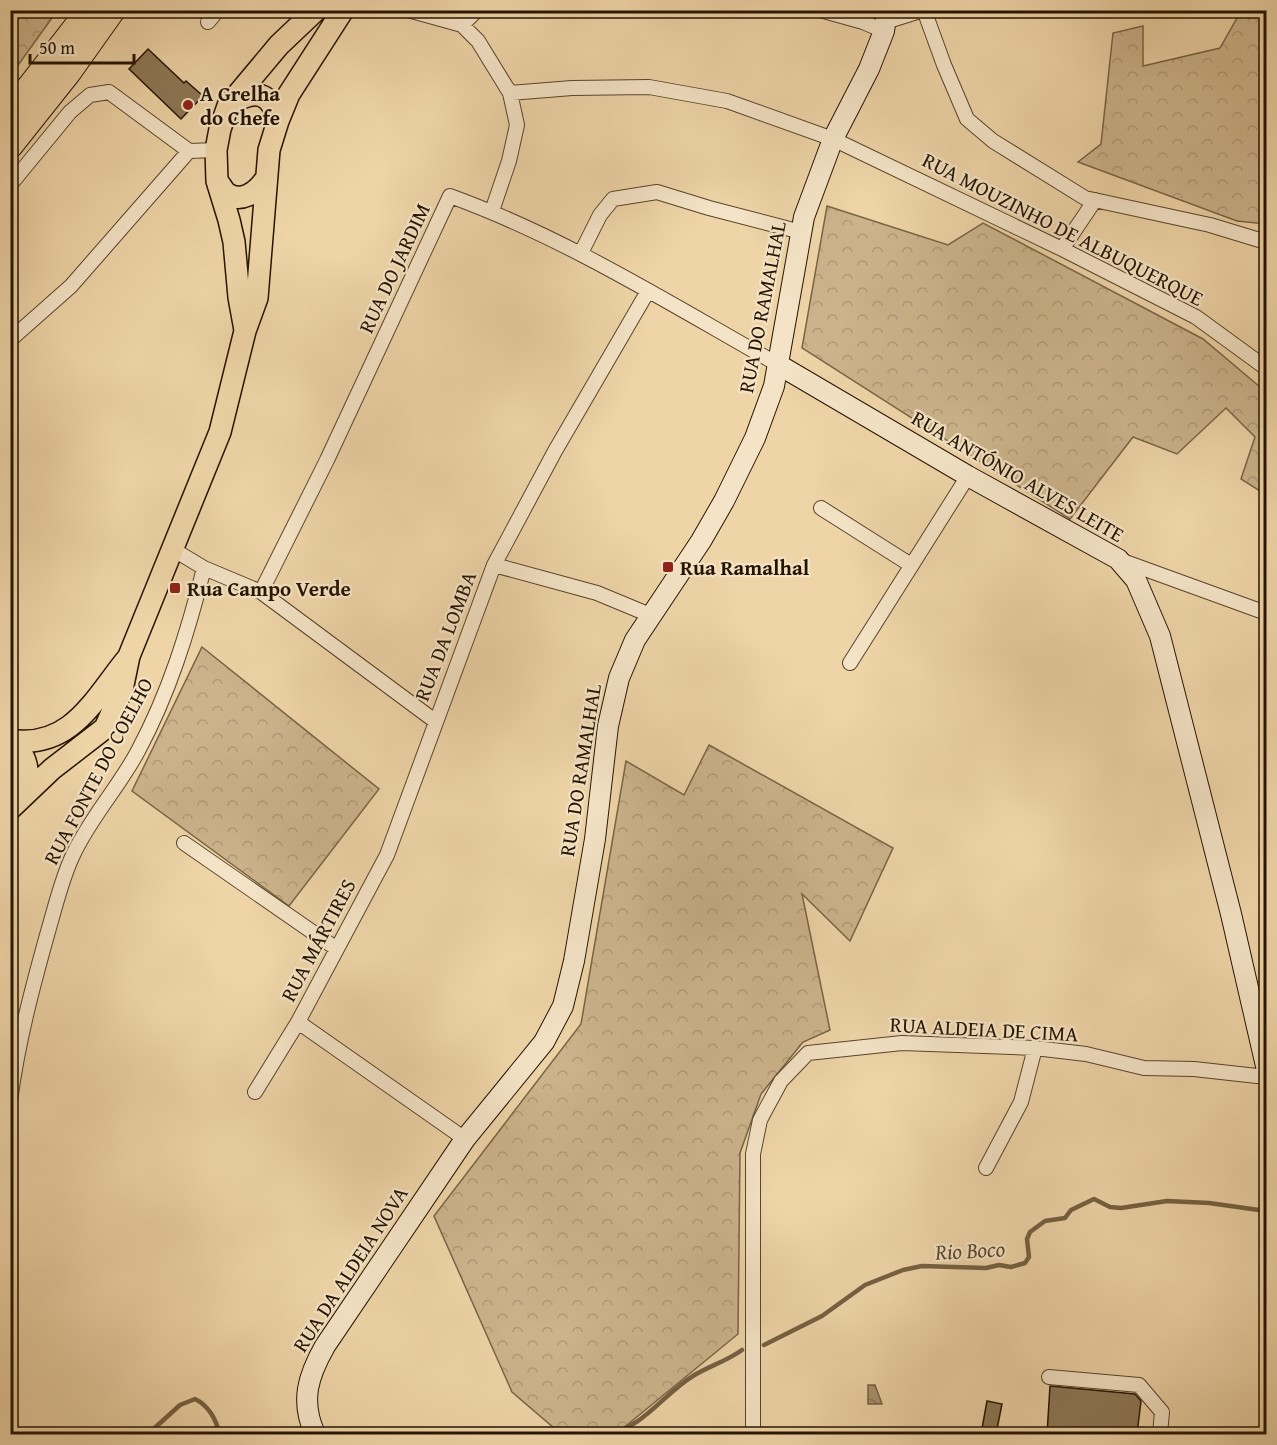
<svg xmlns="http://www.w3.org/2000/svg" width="1277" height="1445" viewBox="0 0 1277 1445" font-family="'Gentium Book Plus',serif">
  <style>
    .forest { fill: url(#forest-crowns); stroke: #796446; stroke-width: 1.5 }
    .water { fill: url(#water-waves); stroke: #756042; stroke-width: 1.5 }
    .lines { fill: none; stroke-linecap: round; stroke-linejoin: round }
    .stream { stroke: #756042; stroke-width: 4.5 }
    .building { fill: #8e7857; stroke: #261400; stroke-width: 1.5 }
    .street-casing { stroke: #58442a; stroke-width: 16 }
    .secondary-casing { stroke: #261400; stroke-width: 22 }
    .primary-casing { stroke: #261400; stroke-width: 24 }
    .highway-casing { stroke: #261400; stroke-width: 28 }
    .street { stroke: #f4e3c6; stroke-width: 14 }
    .secondary { stroke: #f4e3c6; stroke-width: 20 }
    .primary { stroke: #eed4a7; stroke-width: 21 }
    .highway { stroke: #eed4a7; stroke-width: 26 }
    .poi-dot { fill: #8f2418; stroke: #f4e3c6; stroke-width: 2 }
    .labels { text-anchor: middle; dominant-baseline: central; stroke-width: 4.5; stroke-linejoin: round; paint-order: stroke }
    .poi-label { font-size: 21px; font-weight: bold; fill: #261400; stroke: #f4e3c6; text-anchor: start }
    .street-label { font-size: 21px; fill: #261400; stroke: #f4e3c6 }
    .water-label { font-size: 22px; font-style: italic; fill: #5b472c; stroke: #f4e3c6 }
  </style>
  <defs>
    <pattern id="forest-crowns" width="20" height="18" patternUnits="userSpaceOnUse" patternTransform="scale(1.5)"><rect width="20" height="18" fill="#ccb38b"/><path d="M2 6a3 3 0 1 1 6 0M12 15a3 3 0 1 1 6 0" fill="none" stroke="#af9976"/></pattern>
    <pattern id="water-waves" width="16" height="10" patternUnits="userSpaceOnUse" patternTransform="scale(1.5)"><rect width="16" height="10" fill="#aa936e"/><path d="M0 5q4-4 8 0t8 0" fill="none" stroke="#8a7758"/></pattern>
  </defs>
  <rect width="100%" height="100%" fill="#eed4a7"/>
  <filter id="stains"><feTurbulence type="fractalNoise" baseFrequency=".00333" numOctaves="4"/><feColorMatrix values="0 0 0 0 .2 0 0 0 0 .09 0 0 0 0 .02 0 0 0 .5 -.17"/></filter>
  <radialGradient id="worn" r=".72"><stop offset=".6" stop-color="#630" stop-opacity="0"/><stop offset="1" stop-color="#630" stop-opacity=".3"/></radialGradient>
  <!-- forest -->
  <path class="forest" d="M11,10L57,11L11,75L10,11Z
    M1241,11H1266V224L1237,221L1078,162L1101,144L1113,33L1143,26V66L1220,48Z
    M827,206L948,245L983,223L1203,339L1266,392V495L1241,479L1255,437L1226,408L1177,454L1133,437L1070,519L802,348Z
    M202,647L379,789L289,906L132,791Z
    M709,745L893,848L850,941L802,894L830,1030L803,1042L761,1094L740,1153L738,1334L616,1434H561L512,1392L434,1216L581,1024L626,761L684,795Z"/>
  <!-- water -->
  <path class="water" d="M868,1385H875L882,1404H868Z"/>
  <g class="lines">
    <!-- stream -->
    <path class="stream" d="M764,1345L822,1316L865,1285L903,1270L922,1266L986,1268L999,1265L1011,1267L1025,1263L1029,1257L1027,1239L1030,1232L1045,1221L1065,1218L1071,1210L1094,1199L1110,1207L1121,1208L1167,1201L1209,1203L1266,1211
      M148,1434L180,1405L195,1399C208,1405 217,1420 219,1434
      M460,1434H495
      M498,1434L509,1431L537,1434
      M606,1434C643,1429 663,1394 693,1376C709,1366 727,1361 742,1350"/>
  </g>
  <!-- building -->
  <path class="building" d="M148,49L184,83L186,81L203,96L181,119L129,69Z
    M1050,1386L1135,1394L1141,1401L1137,1434H1047Z
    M987,1401L1002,1404L996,1434H981Z"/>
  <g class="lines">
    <defs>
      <path id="street" d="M408,10L462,25L477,10
        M820,10L863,22L884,31
        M924,10L944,65L967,119L993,141L1085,198L1210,225L1266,242
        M208,22L218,10
        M885,22L923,10
        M462,25L478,41L510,93L517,125L509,161L492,211
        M510,93L572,88L649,87L727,101L833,139L1062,249L1196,317L1266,368
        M10,185L70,112L90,95L109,92L189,151
        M1062,249L1095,200
        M581,253L600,215L613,199L657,192L709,208L801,232
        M10,340L71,286L189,151L216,150
        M821,508L911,565
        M174,550L204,568L261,592L435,721
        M1120,560L1266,613
        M494,565L597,593L650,615
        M261,592L327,460L450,196C566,238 672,305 779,365
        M850,663L968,476
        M184,843L337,949
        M298,1022L465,1139
        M255,1092L298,1022L387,855L494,565L555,451L648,291
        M10,1101C18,1041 33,985 49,928C56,904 62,878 73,855C90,818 119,787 138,751C169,693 188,632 204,568
        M986,1168L1021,1102L1035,1048
        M1049,1377L1139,1385L1162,1412L1160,1434
        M753,1434V1154L760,1120L781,1081L808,1053L902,1043L1035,1048L1086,1054L1144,1068L1194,1069L1266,1077"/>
      <path id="secondary" d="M779,365L968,476L1118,559L1136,580L1160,636L1231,914L1266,1066
        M315,1434C300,1401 308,1376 325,1346L465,1139L544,1042L563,1006L574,961L595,839L608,726L619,678L635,640L701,541L724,501L755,438L774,386L804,217L833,139L869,69L884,31L887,10"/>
      <path id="primary" d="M231,104C255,89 271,91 278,121
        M217,181C220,184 223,190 226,193C241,204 257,192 265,180
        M245,330L239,297L234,242L229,220L217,181L216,150L220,129L228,106L279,45L316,10
        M10,740C71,750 95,698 127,659
        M10,742C29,755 30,775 24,794
        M10,809L52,769L105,728L122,690L129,656L220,432L245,331L257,298L269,150L278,121L289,94L343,10"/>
      <path id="highway" d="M10,113L90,10
        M10,145L68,72L112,10"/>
    </defs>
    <!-- street casing -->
    <use href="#street" class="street-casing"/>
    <!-- secondary casing -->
    <use href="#secondary" class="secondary-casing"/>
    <!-- primary casing -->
    <use href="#primary" class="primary-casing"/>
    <!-- highway casing -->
    <use href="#highway" class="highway-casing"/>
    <!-- street -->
    <use href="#street" class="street"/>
    <!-- secondary -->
    <use href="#secondary" class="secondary"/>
    <!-- primary -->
    <use href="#primary" class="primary"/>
    <!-- highway -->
    <use href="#highway" class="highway"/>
  </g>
  <!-- markers -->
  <g class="poi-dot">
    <circle cx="188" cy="105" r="6"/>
    <rect x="662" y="561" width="12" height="12" rx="3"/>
    <rect x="169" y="582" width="12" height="12" rx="3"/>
  </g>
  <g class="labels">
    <!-- poi labels -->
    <g class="poi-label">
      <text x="200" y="93">A Grelha<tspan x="200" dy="24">do Chefe</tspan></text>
      <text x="680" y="567">Rua Ramalhal</text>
      <text x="187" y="588">Rua Campo Verde</text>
    </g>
    <!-- street labels -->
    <g class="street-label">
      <text transform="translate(1063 229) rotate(27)">RUA MOUZINHO DE ALBUQUERQUE</text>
      <text transform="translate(394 268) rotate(-65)">RUA DO JARDIM</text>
      <text transform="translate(762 307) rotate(-79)">RUA DO RAMALHAL</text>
      <text transform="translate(1018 476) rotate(30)">RUA ANTÓNIO ALVES LEITE</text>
      <text transform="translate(445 636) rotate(-69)">RUA DA LOMBA</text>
      <text transform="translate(580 770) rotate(-81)">RUA DO RAMALHAL</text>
      <text transform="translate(98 771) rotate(-62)">RUA FONTE DO COELHO</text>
      <text transform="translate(318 940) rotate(-62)">RUA MÁRTIRES</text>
      <text transform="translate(984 1029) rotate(3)">RUA ALDEIA DE CIMA</text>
      <text transform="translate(350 1269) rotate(-57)">RUA DA ALDEIA NOVA</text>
    </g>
    <!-- water labels -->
    <g class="water-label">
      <text transform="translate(970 1250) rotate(-3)">Rio Boco</text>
    </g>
  </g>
  <!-- margin -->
  <rect width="1277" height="1445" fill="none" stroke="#eed4a7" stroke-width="36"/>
  <rect x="12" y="12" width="1253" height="1421" fill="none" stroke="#261400" stroke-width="3"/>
  <rect x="18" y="18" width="1241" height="1409" fill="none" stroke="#261400" stroke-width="1.5"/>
  <!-- scale -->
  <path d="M30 54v9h104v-9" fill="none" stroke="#261400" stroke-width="3"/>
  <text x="39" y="54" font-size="18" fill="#261400" stroke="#f4e3c6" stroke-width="4.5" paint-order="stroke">50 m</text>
  <rect width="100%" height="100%" filter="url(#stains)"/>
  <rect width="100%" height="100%" fill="url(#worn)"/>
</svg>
